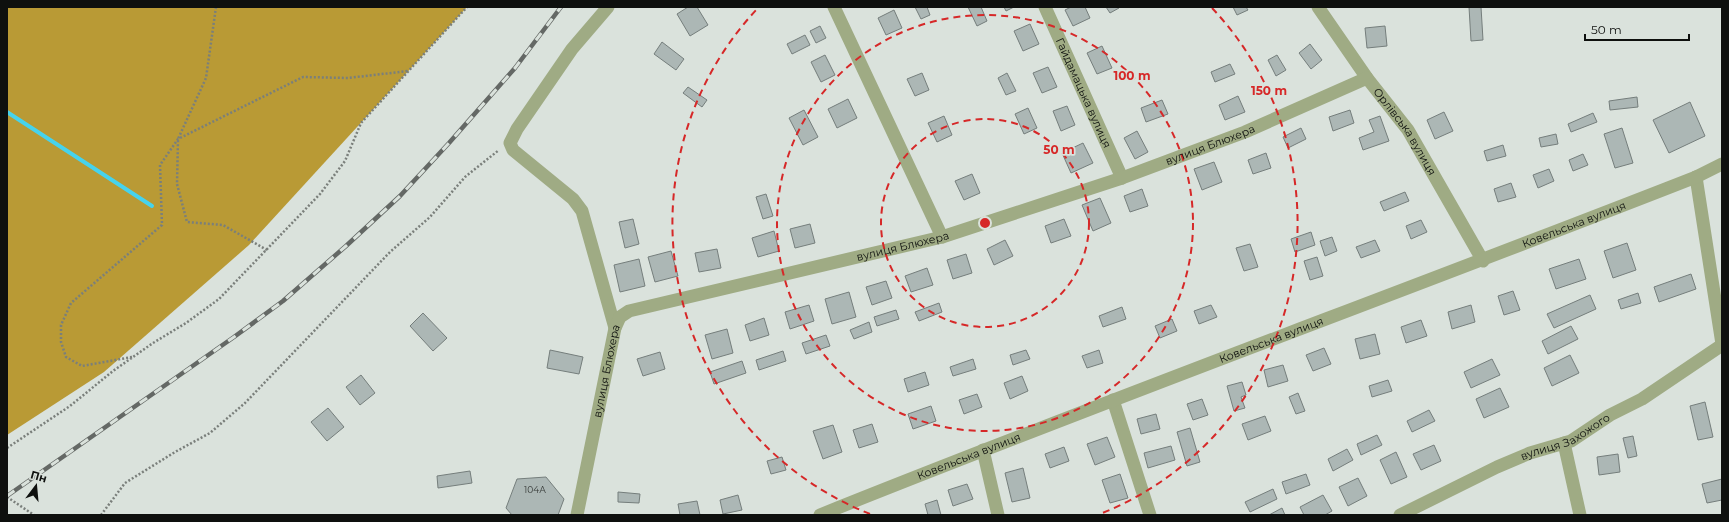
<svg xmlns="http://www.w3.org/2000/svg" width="1729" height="522" viewBox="0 0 1729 522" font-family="Montserrat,sans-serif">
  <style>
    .forest { fill: #b99a35 }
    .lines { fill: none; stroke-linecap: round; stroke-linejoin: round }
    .stream { stroke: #46d3ed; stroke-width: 4 }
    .building { fill: #acb7b5; stroke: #757e7c }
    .path { stroke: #7a7f7b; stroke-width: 2.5; stroke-dasharray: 2 2; stroke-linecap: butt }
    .street { stroke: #9fab84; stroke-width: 13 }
    .rail-casing { stroke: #646865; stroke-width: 4.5 }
    .rail { stroke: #dae2dc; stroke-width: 3; stroke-dasharray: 9; stroke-linecap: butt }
    .ring { fill: none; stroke: #d62828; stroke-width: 2; stroke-dasharray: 7 5 }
    .labels { text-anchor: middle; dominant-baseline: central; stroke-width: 3.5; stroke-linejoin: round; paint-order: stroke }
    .number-label { font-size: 9px; fill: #363a38 }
    .street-label { font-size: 11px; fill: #0e100e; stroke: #dae2dc }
    .centre { fill: #d62828; stroke: #dae2dc; stroke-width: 2 }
    .ring-label { font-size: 12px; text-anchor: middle; font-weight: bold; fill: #d62828; stroke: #dae2dc; stroke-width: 3.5; stroke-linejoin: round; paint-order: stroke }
  </style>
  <rect width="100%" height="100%" fill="#dae2dc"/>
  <!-- forest -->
  <path class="forest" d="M7,7H467L249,245L104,372L7,435Z"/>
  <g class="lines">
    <!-- stream -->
    <path class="stream" d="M7,112L152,206"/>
  </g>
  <!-- building -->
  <path class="building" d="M688,7H697L708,25L690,36L677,14Z
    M915,7H927L930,15L921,19Z
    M968,7H981L987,21L977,26Z
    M1004,7H1014L1006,11Z
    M1071,7H1085L1090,18L1073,26L1065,10Z
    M1106,7H1118L1119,8L1110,13Z
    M1233,7H1246L1248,10L1237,15Z
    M1469,7H1481L1483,40L1471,41Z
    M894,10L902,28L886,35L878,18Z
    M1030,24L1039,44L1023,51L1014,31Z
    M820,26L826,38L816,43L810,31Z
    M1385,26L1387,46L1367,48L1365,28Z
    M805,35L810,45L792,54L787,44Z
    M662,42L684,59L676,70L654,54Z
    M1310,44L1322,60L1311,69L1299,53Z
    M1102,46L1112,68L1097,74L1087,53Z
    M825,55L835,75L821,82L811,62Z
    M1277,55L1286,70L1276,76L1268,60Z
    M1230,64L1235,74L1215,82L1211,72Z
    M1048,67L1057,87L1042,93L1033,73Z
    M922,73L929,90L915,96L907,79Z
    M1007,73L1016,91L1006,95L998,78Z
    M688,87L707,100L702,107L683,93Z
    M1238,96L1245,112L1225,120L1219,105Z
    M1637,97L1638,107L1610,110L1609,101Z
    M848,99L857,118L837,128L828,109Z
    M1162,100L1168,114L1146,122L1141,108Z
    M1690,102L1705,136L1669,153L1653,120Z
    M1067,106L1075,125L1061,131L1053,111Z
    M1028,108L1037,128L1024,134L1015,114Z
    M804,110L818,137L803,145L789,118Z
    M1350,110L1354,123L1333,131L1329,117Z
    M1444,112L1453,131L1435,139L1427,120Z
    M1593,113L1597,122L1571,132L1568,124Z
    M944,116L952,135L937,142L928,123Z
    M1380,116L1389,141L1363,150L1359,138L1374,132L1369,120Z
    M1301,128L1306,139L1288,148L1283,137Z
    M1622,128L1633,163L1615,168L1604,134Z
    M1137,131L1148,152L1135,159L1124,138Z
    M1556,134L1558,144L1541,147L1539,138Z
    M1083,143L1093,163L1071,173L1062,153Z
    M1503,145L1506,156L1487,161L1484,151Z
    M1266,153L1271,168L1253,174L1248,160Z
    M1583,154L1588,165L1573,171L1569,160Z
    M1214,162L1222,182L1202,190L1194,169Z
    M1549,169L1554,181L1538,188L1533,175Z
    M972,174L980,193L964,200L955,181Z
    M1511,183L1516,197L1498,202L1494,189Z
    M1142,189L1148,206L1130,212L1124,196Z
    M1405,192L1409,201L1384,211L1380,202Z
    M766,194L773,216L763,219L756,197Z
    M1100,198L1111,223L1093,231L1082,205Z
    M633,219L639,244L625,248L619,222Z
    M1064,219L1071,236L1051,243L1045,226Z
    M1421,220L1427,232L1411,239L1406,226Z
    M810,224L815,243L795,248L790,229Z
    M774,231L779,251L758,257L752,238Z
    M1311,232L1315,245L1295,252L1291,239Z
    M1332,237L1337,251L1325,256L1320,241Z
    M1005,240L1013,256L994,265L987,249Z
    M1375,240L1380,251L1361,258L1356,247Z
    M1627,243L1636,270L1613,278L1604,251Z
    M1250,244L1258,267L1244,271L1236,248Z
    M717,249L721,268L699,272L695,253Z
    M671,251L678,276L655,282L648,257Z
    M966,254L972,273L953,279L947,260Z
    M1317,257L1323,276L1310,280L1304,261Z
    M639,259L645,286L620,292L614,265Z
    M1579,259L1586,279L1556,289L1549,269Z
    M927,268L933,285L911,292L905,276Z
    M1691,274L1696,289L1659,302L1654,287Z
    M886,281L892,298L872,305L866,287Z
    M1513,291L1520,310L1504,315L1498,296Z
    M849,292L856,317L832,324L825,299Z
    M1638,293L1641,303L1621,309L1618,300Z
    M1590,295L1596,309L1554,328L1547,314Z
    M939,303L942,312L919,321L915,312Z
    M809,305L814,321L790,329L785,312Z
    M1211,305L1217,317L1199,324L1194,311Z
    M1471,305L1475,322L1452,329L1448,312Z
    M1122,307L1126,319L1103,327L1099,316Z
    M896,310L899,319L877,326L874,317Z
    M423,313L447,338L433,351L410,326Z
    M764,318L769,335L750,341L745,325Z
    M1172,319L1177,331L1160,338L1155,326Z
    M1421,320L1427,336L1406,343L1401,327Z
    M869,322L872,332L854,339L850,330Z
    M1571,326L1578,339L1548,354L1542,341Z
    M727,329L733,353L712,359L705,335Z
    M1375,334L1380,354L1360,359L1355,339Z
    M826,335L830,346L806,354L802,343Z
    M1324,348L1331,364L1313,371L1306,355Z
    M550,350L583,357L579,374L547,368Z
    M1026,350L1030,359L1013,365L1010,355Z
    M1099,350L1103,363L1087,368L1082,356Z
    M783,351L786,361L759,370L756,360Z
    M660,352L665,369L643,376L637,359Z
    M1570,355L1579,373L1552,386L1544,368Z
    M973,359L976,369L953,376L950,367Z
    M1492,359L1500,375L1471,388L1464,372Z
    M742,361L746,373L714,384L710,372Z
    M1283,365L1288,381L1268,387L1264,370Z
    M925,372L929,385L908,392L904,379Z
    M361,375L375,393L360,405L346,387Z
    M1022,376L1028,391L1010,399L1004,383Z
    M1388,380L1392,391L1372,397L1369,386Z
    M1242,382L1246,395L1241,397L1245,408L1234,411L1227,386Z
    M1500,388L1509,407L1484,418L1476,399Z
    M1298,393L1305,411L1296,414L1289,397Z
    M977,394L982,407L964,414L959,400Z
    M1202,399L1208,415L1193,420L1187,404Z
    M1705,402L1713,437L1698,440L1690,406Z
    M931,406L936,421L913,429L908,414Z
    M328,408L344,427L327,441L311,422Z
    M1429,410L1435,421L1412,432L1407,421Z
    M1156,414L1160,429L1141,434L1137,419Z
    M1265,416L1271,431L1248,440L1242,424Z
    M872,424L878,442L859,448L853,430Z
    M833,425L842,452L823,459L813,431Z
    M1190,428L1200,462L1187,466L1177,432Z
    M1377,435L1382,445L1361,455L1357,444Z
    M1633,436L1637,456L1628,458L1623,438Z
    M1107,437L1115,457L1095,465L1087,444Z
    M1434,445L1441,461L1421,470L1413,454Z
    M1171,446L1175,460L1148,468L1144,453Z
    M1064,447L1069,461L1050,468L1045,454Z
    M1347,449L1353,460L1333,471L1328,459Z
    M1396,452L1407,477L1391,484L1380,460Z
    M1618,454L1620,472L1599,475L1597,457Z
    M782,457L786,470L771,474L767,461Z
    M1023,468L1030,498L1012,502L1005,473Z
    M470,471L472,483L438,488L437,476Z
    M1120,474L1128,498L1110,503L1102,480Z
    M1306,474L1310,485L1286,494L1282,482Z
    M546,477L564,499L558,515H512L506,508L517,479Z
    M1358,478L1367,496L1348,506L1339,487Z
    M1722,479V500L1707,503L1702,484Z
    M967,484L973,499L953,506L948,490Z
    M1273,489L1277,499L1250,512L1245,502Z
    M618,492L640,494L639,503L618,502Z
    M738,495L742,510L723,514L720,500Z
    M1323,495L1332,511L1325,515H1304L1300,507Z
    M937,500L941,515H928L925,504Z
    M697,501L700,515H680L678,504Z
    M1282,508L1285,515H1269Z"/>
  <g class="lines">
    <!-- path -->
    <path class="path" d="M216,7L206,78L178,139L177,184L187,222L223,225L267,250
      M132,357L82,366L66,357L61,342V325L71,303L162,225L160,165L178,139L303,77L348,78L408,71
      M7,448L70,406L113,371L153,343L186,323L219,299L320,194L345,161L361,123L467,7
      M7,497L34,515
      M101,515L125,483L175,452L210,433L245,403L390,252L430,217L465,177L499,150"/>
    <!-- street -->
    <g class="street">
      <path d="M608,7L572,49L517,129L510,143L513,150L573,199L582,211L615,328"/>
      <path d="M834,7L942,237"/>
      <path id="s1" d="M1045,7L1122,178"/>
      <path id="s2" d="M1318,7L1367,78L1408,130L1483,261"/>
      <path d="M1696,177L1722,344"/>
      <path d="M1113,400L1150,515"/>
      <path d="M1564,443L1580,515"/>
      <path d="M983,450L998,515"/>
      <path id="s3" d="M577,515L615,328L620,317L629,311L942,237L1122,178L1245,132L1367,78"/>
      <path id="s4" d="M820,515C1111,398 1405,291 1696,177L1722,164"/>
      <path id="s5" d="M1400,515L1497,467L1530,453L1571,441L1610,415L1642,399L1722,345"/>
    </g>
    <defs>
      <path id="rail" d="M7,496L234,337L283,301L346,246L400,196L449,143L515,68L561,7"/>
    </defs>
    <!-- rail casing -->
    <use href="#rail" class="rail-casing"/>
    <!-- rail -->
    <use href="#rail" class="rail"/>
  </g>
  <!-- distance rings -->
  <g class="ring">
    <circle cx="985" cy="223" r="104"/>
    <circle cx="985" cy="223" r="208"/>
    <path d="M870 514A313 313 0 0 1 758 8M1212 8A313 313 0 0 1 1100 514"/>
  </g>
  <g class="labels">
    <!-- number labels -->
    <g class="number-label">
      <text x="535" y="489">104А</text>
    </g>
    <!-- street labels -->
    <g class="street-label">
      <text stroke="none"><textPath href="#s1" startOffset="94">Гайдамацька вулиця</textPath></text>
      <text stroke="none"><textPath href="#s2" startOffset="152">Орлівська вулиця</textPath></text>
      <text stroke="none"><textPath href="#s3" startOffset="819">вулиця Блюхера</textPath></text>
      <text stroke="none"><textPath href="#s4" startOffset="808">Ковельська вулиця</textPath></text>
      <text stroke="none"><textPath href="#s3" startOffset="495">вулиця Блюхера</textPath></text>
      <text stroke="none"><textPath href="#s4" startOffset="484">Ковельська вулиця</textPath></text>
      <text stroke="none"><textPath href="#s3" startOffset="147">вулиця Блюхера</textPath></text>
      <text stroke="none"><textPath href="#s5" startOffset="183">вулиця Захожого</textPath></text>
      <text stroke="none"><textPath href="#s4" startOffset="160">Ковельська вулиця</textPath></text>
    </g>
  </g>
  <circle cx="985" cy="223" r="6" class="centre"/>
  <g class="ring-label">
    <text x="1132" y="80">100 m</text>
    <text x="1269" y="95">150 m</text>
    <text x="1059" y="154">50 m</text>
  </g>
  <!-- border -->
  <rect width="1729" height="522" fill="none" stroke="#0e100e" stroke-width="16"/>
  <!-- north arrow -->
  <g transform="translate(36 486) rotate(16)" stroke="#dae2dc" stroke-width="3" paint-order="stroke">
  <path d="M0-3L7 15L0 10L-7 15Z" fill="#0e100e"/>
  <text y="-6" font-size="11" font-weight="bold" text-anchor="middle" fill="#0e100e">Пн</text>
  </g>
  <!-- scale -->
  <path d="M1585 34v6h104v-6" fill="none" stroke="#0e100e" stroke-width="2"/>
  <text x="1591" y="34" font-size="12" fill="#0e100e" stroke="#dae2dc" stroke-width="3" paint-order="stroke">50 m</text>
</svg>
